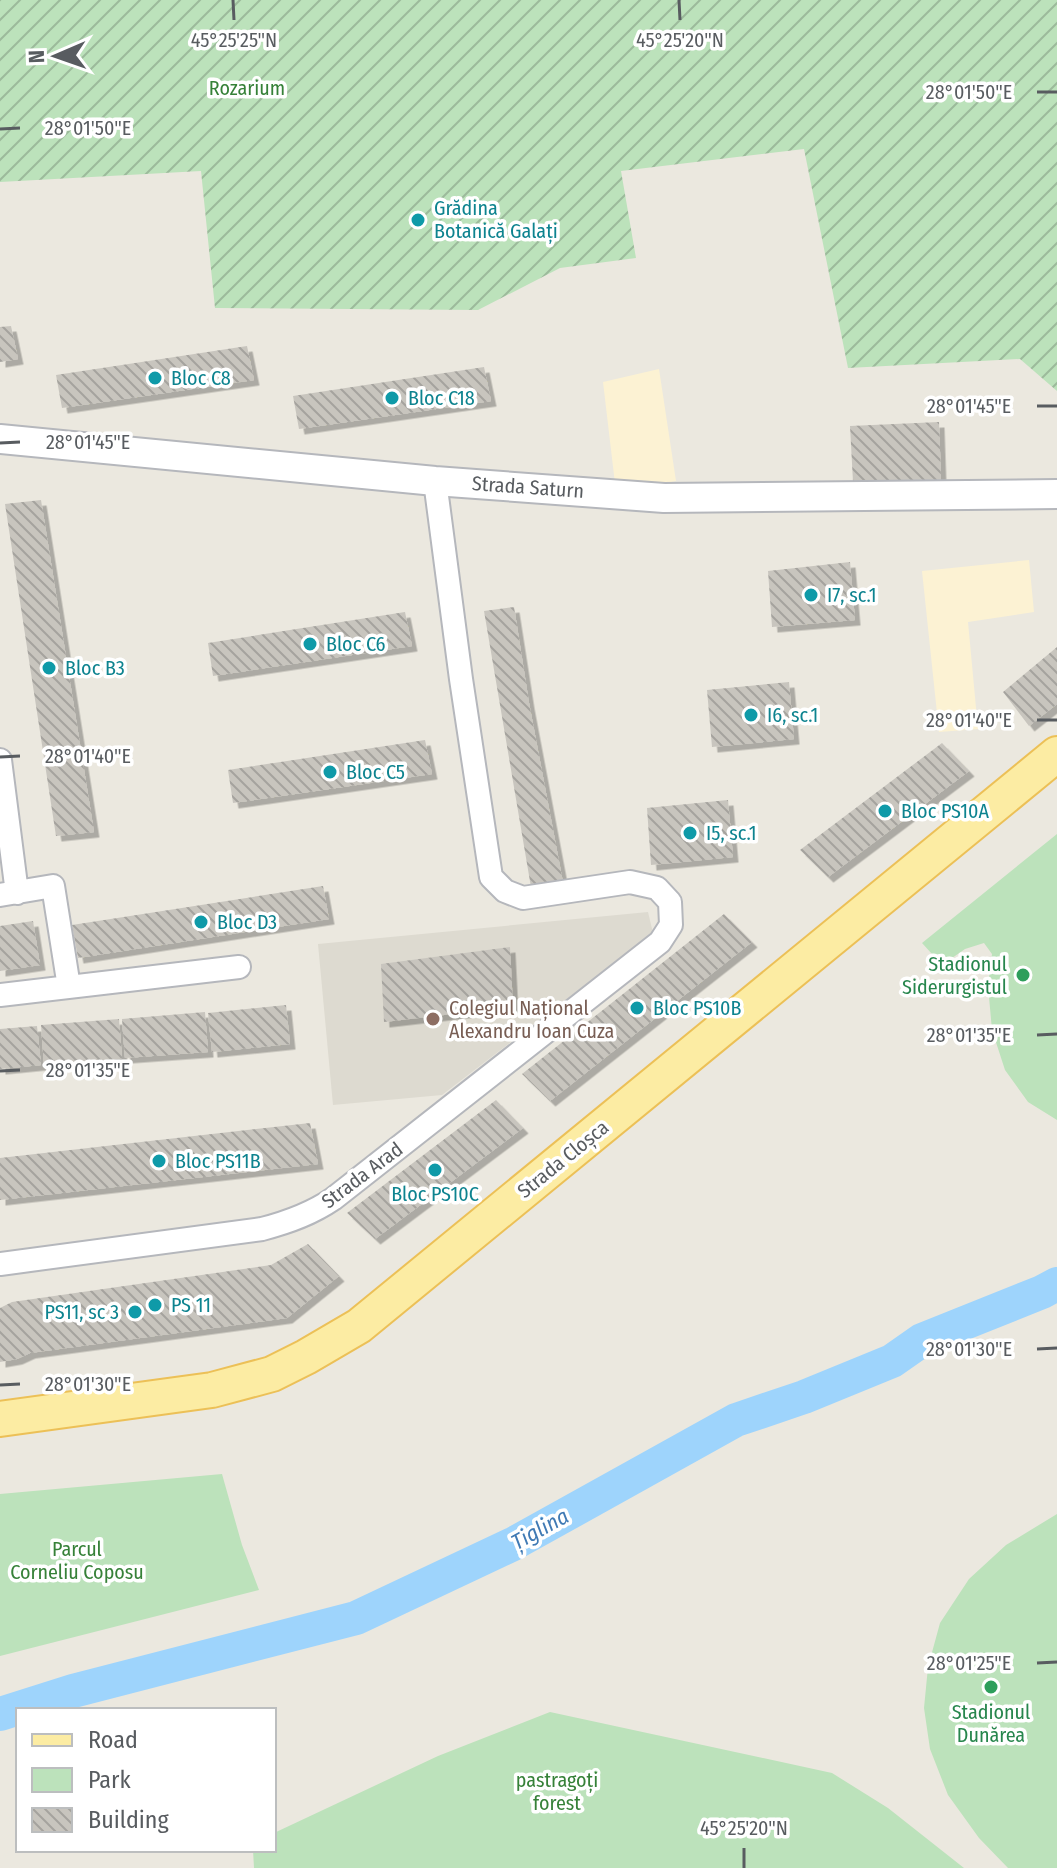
<svg xmlns="http://www.w3.org/2000/svg" width="1057" height="1868" font-family="'Fira Sans Condensed',sans-serif">
  <style>
    .commercial { fill: #fcf2d3 }
    .education { fill: #dddad0 }
    .park { fill: #bce2bb }
    .garden { fill: url(#garden-furrows) }
    .lines { fill: none; stroke-linecap: round; stroke-linejoin: round }
    .river { stroke: #9ed4fc; stroke-width: 34 }
    .building { fill: url(#building-back-hatch); filter: url(#shadow) }
    .minor-casing { stroke: #b5b7bc; stroke-width: 26 }
    .tertiary-casing { stroke: #b5b7bc; stroke-width: 32 }
    .primary-casing { stroke: #ecc057; stroke-width: 38 }
    .minor { stroke: #fff; stroke-width: 22 }
    .tertiary { stroke: #fff; stroke-width: 28 }
    .primary { stroke: #fceca3; stroke-width: 34 }
    .ticks { fill: none; stroke: #585c60; stroke-width: 3 }
    .culture-dot { fill: #0f9aa8; stroke: #fff; stroke-width: 3 }
    .leisure-dot { fill: #2e9e5b; stroke: #fff; stroke-width: 3 }
    .education-dot { fill: #8d6e63; stroke: #fff; stroke-width: 3 }
    .labels { text-anchor: middle; dominant-baseline: central; stroke-width: 7; stroke-linejoin: round; paint-order: stroke }
    .park-label { font-size: 20px; fill: #368138; stroke: #fff }
    .culture-label { font-size: 20px; fill: #0d838f; stroke: #fff; text-anchor: start }
    .street-label { font-size: 20px; fill: #585c60; stroke: #fff }
    .leisure-label { font-size: 20px; fill: #27864d; stroke: #fff; text-anchor: end }
    .education-label { font-size: 20px; fill: #785e54; stroke: #fff; text-anchor: start }
    .water-label { font-size: 22px; font-style: italic; fill: #407ab4; stroke: #fff }
    .ticks-label { font-size: 20px; text-anchor: middle; fill: #585c60; stroke: #fff; stroke-width: 7; stroke-linejoin: round; paint-order: stroke }
  </style>
  <defs>
    <pattern id="garden-furrows" width="10" height="10" patternUnits="userSpaceOnUse" patternTransform="scale(2)"><rect width="10" height="10" fill="#bce2bb"/><path d="M-1 1l2-2M0 10L10 0M9 11l2-2" fill="none" stroke="#9cba9b"/></pattern>
    <pattern id="building-back-hatch" width="6" height="6" patternUnits="userSpaceOnUse" patternTransform="scale(2)"><rect width="6" height="6" fill="#c8c5be"/><path d="M-1 5l2 2M0 0l6 6M5-1l2 2" fill="none" stroke="#a5a39e"/></pattern>
    <filter id="shadow"><feDropShadow dx="5.5" dy="5.5" stdDeviation="0" flood-color="#0004"/></filter>
  </defs>
  <rect width="100%" height="100%" fill="#ebe8df"/>
  <path class="commercial" d="M 659,369 L 676,481 L 616,492 L 603,382 Z
    M 1029,560 L 1034,612 L 968,622 L 978,729 L 939,732 L 922,571 Z"/>
  <path class="education" d="M 648,912 L 653,933 L 442,1095 L 333,1105 L 318,944 Z"/>
  <path class="park" d="M 1057,834 L 1057,1120 L 1028,1102 L 1005,1070 L 992,1030 L 988,986 L 992,954 L 984,943 L 965,949 L 942,965 L 922,943 Z
    M 222,1474 L 242,1545 L 259,1590 L 0,1656 L 0,1494 Z
    M 1057,1514 L 1057,1868 L 1008,1868 L 979,1838 L 948,1795 L 930,1749 L 924,1708 L 928,1667 L 940,1623 L 969,1579 L 1006,1545 Z
    M 550,1712 L 832,1773 L 888,1808 L 964,1868 L 254,1868 L 253,1850 L 274,1850 L 274,1833 L 438,1756 Z"/>
  <path class="garden" d="M 0,0 L 1057,0 L 1057,391 L 1020,359 L 848,368 L 804,149 L 621,171 L 636,258 L 560,268 L 478,310 L 215,308 L 201,171 L 0,182 Z"/>
  <g class="lines">
    <path class="river" d="M 0,1714 L 73,1691 L 356,1618 L 513,1544 L 736,1420 L 804,1397 L 892,1361 L 922,1340 L 1042,1292 L 1057,1284"/>
  </g>
  <path class="building" d="M 11,326 L 18,359 L 0,362 L 0,327 Z
    M 247,346 L 254,380 L 62,408 L 56,375 Z
    M 484,367 L 491,401 L 299,429 L 293,396 Z
    M 939,422 L 941,480 L 853,482 L 850,426 Z
    M 41,500 L 94,832 L 56,836 L 5,504 Z
    M 850,562 L 855,620 L 772,627 L 768,571 Z
    M 514,607 L 529,703 L 565,893 L 533,899 L 484,611 Z
    M 405,612 L 412,646 L 213,676 L 208,643 Z
    M 1057,647 L 1057,704 L 1029,726 L 1003,692 Z
    M 789,682 L 794,739 L 712,747 L 707,690 Z
    M 425,740 L 432,774 L 233,803 L 228,770 Z
    M 942,743 L 969,771 L 828,877 L 800,850 Z
    M 728,800 L 733,857 L 651,865 L 647,808 Z
    M 323,886 L 329,919 L 78,958 L 72,925 Z
    M 724,914 L 752,942 L 550,1101 L 522,1074 Z
    M 33,921 L 40,965 L 0,971 L 0,926 Z
    M 510,947 L 513,1007 L 384,1022 L 381,964 Z
    M 286,1005 L 290,1044 L 212,1052 L 208,1013 Z
    M 205,1012 L 208,1052 L 125,1058 L 122,1019 Z
    M 119,1019 L 122,1058 L 44,1065 L 41,1025 Z
    M 37,1026 L 41,1065 L 0,1069 L 0,1029 Z
    M 496,1100 L 523,1128 L 375,1239 L 347,1213 Z
    M 310,1123 L 318,1164 L 0,1200 L 0,1158 Z
    M 308,1244 L 339,1276 L 287,1318 L 30,1353 L 17,1359 L 0,1362 L 0,1308 L 12,1302 L 271,1265 Z"/>
  <g class="lines">
    <g class="minor-casing">
      <path id="minor" d="M 0,760 L 17,893
        M 0,895 L 53,886 L 69,987
        M 0,995 L 239,967
        M 0,1264 L 262,1229 C 289,1222 311,1214 333,1199 L 660,942 L 671,925 L 670,902 L 657,888 L 630,882 L 523,898 L 505,891 L 491,877 L 461,679 L 435,481"/>
    </g>
    <g class="tertiary-casing">
      <path id="tertiary" d="M 0,439 L 435,481 L 664,498 L 1057,494"/>
    </g>
    <g class="primary-casing">
      <path id="primary" d="M 0,1419 L 212,1390 L 272,1374 L 306,1357 L 359,1326 L 1057,754"/>
    </g>
    <use href="#minor" class="minor"/>
    <use href="#tertiary" class="tertiary"/>
    <use href="#primary" class="primary"/>
  </g>
  <path class="ticks" d="M 233,0 L 234,20M 679,0 L 680,20M 1037,92 L 1057,92M 0,129 L 20,128M 1037,406 L 1057,406M 0,443 L 20,442M 1037,720 L 1057,720M 0,757 L 20,756M 1037,1035 L 1057,1034M 0,1071 L 20,1070M 1037,1349 L 1057,1348M 0,1385 L 20,1384M 1037,1663 L 1057,1662M 744,1848 L 744,1868"/>
  <g class="culture-dot">
    <circle cx="418" cy="220" r="8"/>
    <circle cx="155" cy="378" r="8"/>
    <circle cx="392" cy="398" r="8"/>
    <circle cx="811" cy="595" r="8"/>
    <circle cx="310" cy="644" r="8"/>
    <circle cx="49" cy="668" r="8"/>
    <circle cx="751" cy="715" r="8"/>
    <circle cx="330" cy="772" r="8"/>
    <circle cx="885" cy="811" r="8"/>
    <circle cx="690" cy="833" r="8"/>
    <circle cx="201" cy="922" r="8"/>
    <circle cx="637" cy="1008" r="8"/>
    <circle cx="159" cy="1161" r="8"/>
    <circle cx="435" cy="1170" r="8"/>
    <circle cx="155" cy="1305" r="8"/>
    <circle cx="135" cy="1312" r="8"/>
  </g>
  <g class="leisure-dot">
    <circle cx="1023" cy="975" r="8"/>
    <circle cx="991" cy="1687" r="8"/>
  </g>
  <circle class="education-dot" cx="433" cy="1019" r="8"/>
  <g class="labels">
    <g class="park-label">
      <text x="247" y="88">Rozarium</text>
      <text x="77" y="1549">Parcul<tspan x="77" dy="23">Corneliu Coposu</tspan></text>
      <text x="557" y="1780">pastragoți<tspan x="557" dy="23">forest</tspan></text>
    </g>
    <g class="culture-label">
      <text x="434" y="208">Grădina<tspan x="434" dy="23">Botanică Galați</tspan></text>
      <text x="171" y="378">Bloc C8</text>
      <text x="408" y="398">Bloc C18</text>
      <text x="827" y="595">I7, sc.1</text>
      <text x="326" y="644">Bloc C6</text>
      <text x="65" y="668">Bloc B3</text>
      <text x="767" y="715">I6, sc.1</text>
      <text x="346" y="772">Bloc C5</text>
      <text x="901" y="811">Bloc PS10A</text>
      <text x="706" y="833">I5, sc.1</text>
      <text x="217" y="922">Bloc D3</text>
      <text x="653" y="1008">Bloc PS10B</text>
      <text x="175" y="1161">Bloc PS11B</text>
      <text x="435" y="1194" text-anchor="middle">Bloc PS10C</text>
      <text x="171" y="1305">PS 11</text>
      <text x="119" y="1312" text-anchor="end">PS11, sc 3</text>
    </g>
    <g class="street-label">
      <text transform="translate(528 487) rotate(4)">Strada Saturn</text>
      <text transform="translate(563 1159) rotate(-39)">Strada Cloșca</text>
      <text transform="translate(362 1175) rotate(-37)">Strada Arad</text>
    </g>
    <g class="leisure-label">
      <text x="1007" y="964">Stadionul<tspan x="1007" dy="23">Siderurgistul</tspan></text>
      <text x="991" y="1712" text-anchor="middle">Stadionul<tspan x="991" dy="23">Dunărea</tspan></text>
    </g>
    <g class="education-label">
      <text x="449" y="1008">Colegiul Național<tspan x="449" dy="23">Alexandru Ioan Cuza</tspan></text>
    </g>
    <g class="water-label">
      <text transform="translate(540 1529) rotate(-29)">Țiglina</text>
    </g>
  </g>
  <g class="ticks-label">
    <text x="234" y="47">45°25'25"N</text>
    <text x="680" y="47">45°25'20"N</text>
    <text x="969" y="99">28°01'50"E</text>
    <text x="88" y="135">28°01'50"E</text>
    <text x="969" y="413">28°01'45"E</text>
    <text x="88" y="449">28°01'45"E</text>
    <text x="969" y="727">28°01'40"E</text>
    <text x="88" y="763">28°01'40"E</text>
    <text x="969" y="1042">28°01'35"E</text>
    <text x="88" y="1077">28°01'35"E</text>
    <text x="969" y="1356">28°01'30"E</text>
    <text x="88" y="1391">28°01'30"E</text>
    <text x="969" y="1670">28°01'25"E</text>
    <text x="744" y="1835">45°25'20"N</text>
  </g>
  <rect x="16" y="1708" width="260" height="144" fill="#ffffff" stroke="#bcbebf" stroke-width="2"/>
  <rect x="32" y="1734" width="40" height="12" fill="#fceca3" stroke="#bcbebf" stroke-width="2"/>
  <text x="88" y="1748" font-size="24" fill="#585c60">Road</text>
  <rect x="32" y="1768" width="40" height="24" fill="#bce2bb" stroke="#bcbebf" stroke-width="2"/>
  <text x="88" y="1788" font-size="24" fill="#585c60">Park</text>
  <rect x="32" y="1808" width="40" height="24" fill="url(#building-back-hatch)" stroke="#bcbebf" stroke-width="2"/>
  <text x="88" y="1828" font-size="24" fill="#585c60">Building</text>
  <g transform="translate(56 56) rotate(268)" stroke="#ffffff" stroke-width="6" paint-order="stroke">
  <path d="M0-6L14 30L0 20L-14 30Z" fill="#585c60"/>
  <text y="-12" font-size="22" font-weight="bold" text-anchor="middle" fill="#585c60">N</text>
  </g>
</svg>
